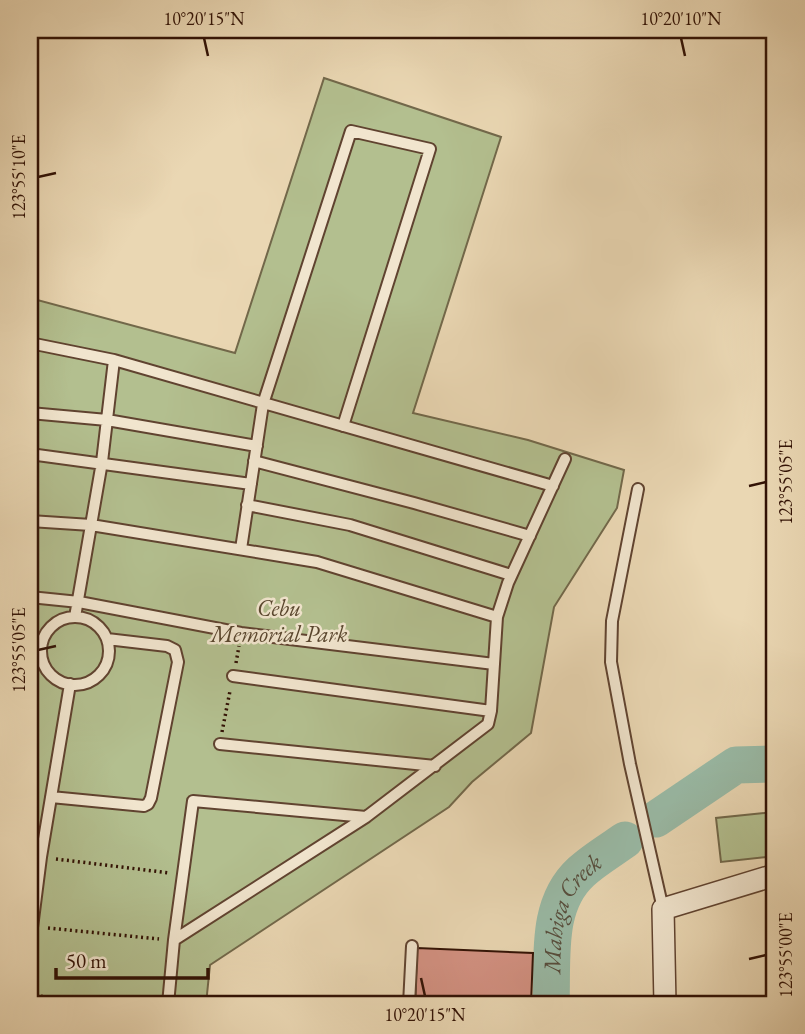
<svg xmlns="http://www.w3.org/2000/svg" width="805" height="1034" font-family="'EB Garamond',serif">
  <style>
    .green { fill: #b3bf8f; stroke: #72684a; stroke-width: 2 }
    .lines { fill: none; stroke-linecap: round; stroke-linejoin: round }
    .river { stroke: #99baa6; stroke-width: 37 }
    .building { fill: #d39182; stroke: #321205; stroke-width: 2 }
    .lane-casing { stroke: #604330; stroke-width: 14 }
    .street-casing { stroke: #604330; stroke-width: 24 }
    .path { stroke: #321205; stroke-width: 3.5; stroke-dasharray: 2 3.5; stroke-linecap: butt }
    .lane { stroke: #f1e5ce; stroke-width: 10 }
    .street { stroke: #f1e5ce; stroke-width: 21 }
    .ticks { fill: none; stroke: #321205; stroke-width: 2.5 }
    .labels { text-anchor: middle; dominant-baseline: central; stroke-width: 5; stroke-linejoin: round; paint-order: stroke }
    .park-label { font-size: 23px; font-style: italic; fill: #59462e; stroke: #f1e5ce }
    .water-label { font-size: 24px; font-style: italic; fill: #564d3d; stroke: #f1e5ce }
    .neatline { fill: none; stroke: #321205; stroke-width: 2.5 }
    .ticks-label { font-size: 18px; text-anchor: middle; fill: #321205 }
  </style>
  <rect width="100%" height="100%" fill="#ead7b3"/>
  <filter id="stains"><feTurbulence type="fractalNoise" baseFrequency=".00286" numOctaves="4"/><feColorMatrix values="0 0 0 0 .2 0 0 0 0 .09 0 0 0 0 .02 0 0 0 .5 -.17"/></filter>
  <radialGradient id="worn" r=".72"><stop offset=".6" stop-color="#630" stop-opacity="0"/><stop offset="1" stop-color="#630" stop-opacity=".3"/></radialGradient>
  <path class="green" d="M 324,78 L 501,137 L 413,413 L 528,440 L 624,470 L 617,508 L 554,607 L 531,733 L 472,782 L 449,807 L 210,965 L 206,1004 L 30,1004 L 30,298 L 235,353 Z
    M 775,812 L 775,856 L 721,862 L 716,818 Z"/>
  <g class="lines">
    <g class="river">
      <path d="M 656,819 L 736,765 L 775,764"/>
      <path id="s1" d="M 551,1004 C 553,959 545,905 581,872 C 594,860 611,850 625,840"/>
    </g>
  </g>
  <path class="building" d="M 417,948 L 533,953 L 531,1004 L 415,1004 Z"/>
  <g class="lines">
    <g class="lane-casing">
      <path id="lane" d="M 30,343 L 114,360 L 553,486
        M 30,413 L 107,420 L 257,446
        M 30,454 L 251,484
        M 254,461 L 414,503 L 530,536
        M 638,489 L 612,621 L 611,662 L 630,764 L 663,909
        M 247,505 L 350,525 L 511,575
        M 30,521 L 91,525 L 317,562 L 497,617
        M 241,549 L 263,404 L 351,131 L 430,149 L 343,426
        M 30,597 L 79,602 L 241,633 L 494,664
        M 75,617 L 102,462 L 114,360
        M41 651a34 34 0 1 1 68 0a34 34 0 1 1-68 0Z
        M 233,676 L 491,711
        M 220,744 L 435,766
        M 51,797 L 144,806 L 148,804 L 151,798 L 178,662 L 175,650 L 167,646 L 107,639
        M 174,940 L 193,801 L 366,817
        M 30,943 L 41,857 L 70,684
        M 168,1004 L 174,940 L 366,817 L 488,724 L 491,711 L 497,617 L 508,583 L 565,459
        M 409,1004 L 412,946"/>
    </g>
    <g class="street-casing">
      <path id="street" d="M 665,1004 L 663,909 L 775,875"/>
    </g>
    <path class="path" d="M 236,663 L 239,646
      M 222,732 L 230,691
      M 56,859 L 170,873
      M 48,928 L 159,939
      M 30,995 L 110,1004"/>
    <use href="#lane" class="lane"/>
    <use href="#street" class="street"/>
  </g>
  <path class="ticks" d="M 204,38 L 208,56M 681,38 L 685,56M 38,177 L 56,173M 749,486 L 766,482M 38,650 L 56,646M 749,959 L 766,955M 421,978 L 425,996"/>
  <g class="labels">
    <g class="park-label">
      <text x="279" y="608">Cebu<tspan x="279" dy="26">Memorial Park</tspan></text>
    </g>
    <g class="water-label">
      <text stroke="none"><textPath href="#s1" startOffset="96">Mahiga Creek</textPath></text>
    </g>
  </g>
  <rect width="805" height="1034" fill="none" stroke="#ead7b3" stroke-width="77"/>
  <path d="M56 968v10h152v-10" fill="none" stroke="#321205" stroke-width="3.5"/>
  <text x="66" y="968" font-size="21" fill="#321205" stroke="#f1e5ce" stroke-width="5" paint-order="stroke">50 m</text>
  <rect x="38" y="38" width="728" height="958" class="neatline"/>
  <g class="ticks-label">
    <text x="204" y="25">10°20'15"N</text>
    <text x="681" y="25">10°20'10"N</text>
    <text transform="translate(19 177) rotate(-90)" y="6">123°55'10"E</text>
    <text transform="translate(786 482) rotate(-90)" y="6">123°55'05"E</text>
    <text transform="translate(19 650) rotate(-90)" y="6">123°55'05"E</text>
    <text transform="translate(786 955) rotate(-90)" y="6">123°55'00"E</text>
    <text x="425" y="1021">10°20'15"N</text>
  </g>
  <rect width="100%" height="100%" filter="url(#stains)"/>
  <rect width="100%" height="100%" fill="url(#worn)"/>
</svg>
